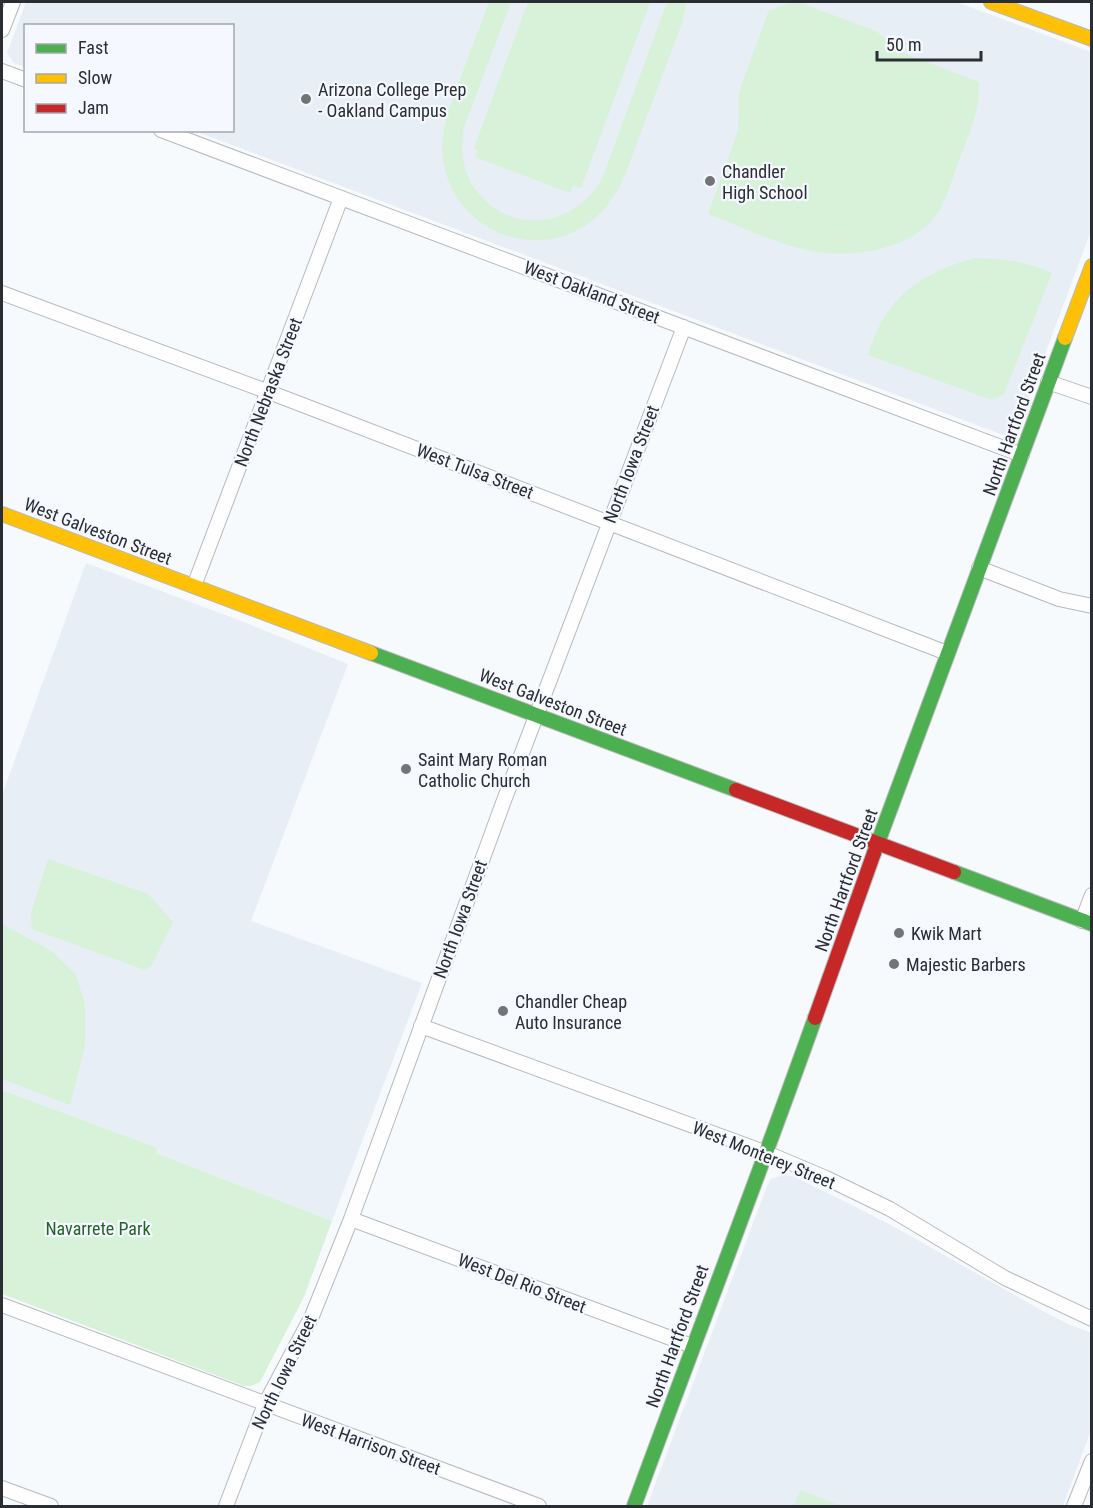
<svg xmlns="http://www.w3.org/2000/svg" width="1093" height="1508" font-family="'Roboto Condensed',sans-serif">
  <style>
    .built { fill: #e7eef6 }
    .green { fill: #d7f2d8 }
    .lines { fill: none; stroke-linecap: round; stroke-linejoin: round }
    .street-casing { stroke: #b7b9bc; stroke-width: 16 }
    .fast-casing { stroke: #b7b9bc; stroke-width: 16 }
    .slow-casing { stroke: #b7b9bc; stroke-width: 16 }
    .jam-casing { stroke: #b7b9bc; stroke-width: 16 }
    .street { stroke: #fefeff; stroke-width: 14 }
    .fast { stroke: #4caf50; stroke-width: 14 }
    .slow { stroke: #ffc107; stroke-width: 14 }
    .jam { stroke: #c62828; stroke-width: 14 }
    .poi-dot { fill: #727578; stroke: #f5f9ff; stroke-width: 2 }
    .labels { text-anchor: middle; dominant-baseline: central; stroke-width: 4.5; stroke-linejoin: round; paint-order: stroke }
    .poi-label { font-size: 18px; fill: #2a2d31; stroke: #f5f9ff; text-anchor: start }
    .street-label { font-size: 18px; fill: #2a2d31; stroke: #f5f9ff }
    .park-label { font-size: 18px; fill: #216524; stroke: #f5f9ff }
  </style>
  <rect width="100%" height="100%" fill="#f7fafd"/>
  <path class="built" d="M 26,2 L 957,2 L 1091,52 L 1091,231 L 1017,429 L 1013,435 L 1009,437 L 1003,435 L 195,131 L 232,130 L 232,26 L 26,26 L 25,67 L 14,63 L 7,53 Z
    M 86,563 L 236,619 L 348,664 L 251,921 L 422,983 L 332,1221 L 156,1153 L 158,1148 L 2,1090 L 2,795 Z
    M 784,1175 L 792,1176 L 854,1206 L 909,1235 L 1039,1309 L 1068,1324 L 1091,1333 L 1091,1430 L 1063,1506 L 647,1506 L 767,1186 L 771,1179 Z"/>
  <path class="green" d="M 489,2 L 511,2 L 464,127 C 462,140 461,151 464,164 C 475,211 528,235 570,211 C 585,202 597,190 604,174 L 667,2 L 687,2 L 682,23 C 668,60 654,97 640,135 C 630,160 623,188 605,208 C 548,273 445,233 442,149 C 442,122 453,98 462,74 C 471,50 480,26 489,2 Z
    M 528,2 L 650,2 L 581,188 L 573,186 L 570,193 L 475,157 L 478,150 L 474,148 Z
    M 793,2 L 798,2 L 876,31 L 906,54 L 979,82 C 981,111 966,142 956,169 C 949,188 944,208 930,222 C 918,235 899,244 883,248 C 816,266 768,237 708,214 L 738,131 L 739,92 L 769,10 Z
    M 975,258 C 1005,259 1024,261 1052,273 L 1004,394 L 992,400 L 868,355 C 886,296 919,274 975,258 Z
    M 48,859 L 148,894 L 173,922 L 152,965 L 145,970 L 32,929 L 31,913 Z
    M 2,924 L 50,950 L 76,975 L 85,1004 L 85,1045 L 70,1105 L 2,1079 Z
    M 2,1090 L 158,1148 L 156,1153 L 332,1221 L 304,1297 L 260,1382 L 251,1386 L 244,1386 L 2,1294 Z
    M 800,1490 L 842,1506 L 794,1506 Z"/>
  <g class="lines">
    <g class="street-casing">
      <path id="street" d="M 2,30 L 13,2
        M 2,71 L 26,80
        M 161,130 L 1022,455
        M 2,293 L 269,392 L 947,653
        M 1048,382 L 1092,397
        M 979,568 L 1059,599 L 1092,606
        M 194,586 L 341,198
        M 1082,921 L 1092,895
        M 421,1026 L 767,1153 L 826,1178 L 890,1209 L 1005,1278 L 1092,1319
        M 351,1219 L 692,1346
        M 2,1305 L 539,1506
        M 2,1488 L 51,1506
        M 226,1506 L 265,1404 L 312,1316 L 351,1219 L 503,803 L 684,327
        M 1074,1506 L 1092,1461"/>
    </g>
    <g class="fast-casing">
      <path id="fast" d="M 371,653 L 736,790
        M 874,853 L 1065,338
        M 954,872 L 1092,924
        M 634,1506 C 694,1343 757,1181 815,1018"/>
    </g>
    <g class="slow-casing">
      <path id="slow" d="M 991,2 L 1092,39
        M 1065,338 L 1092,266
        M 2,514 L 371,653"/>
    </g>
    <g class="jam-casing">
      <path id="jam" d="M 736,790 L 954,872
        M 815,1018 L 874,853"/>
    </g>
    <use href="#street" class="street"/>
    <use href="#fast" class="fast"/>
    <use href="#slow" class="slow"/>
    <use href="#jam" class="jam"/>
  </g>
  <g class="poi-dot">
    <circle cx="306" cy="99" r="6"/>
    <circle cx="710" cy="181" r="6"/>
    <circle cx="406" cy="769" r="6"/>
    <circle cx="899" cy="933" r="6"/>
    <circle cx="894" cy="964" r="6"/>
    <circle cx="503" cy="1011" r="6"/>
  </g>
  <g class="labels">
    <g class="poi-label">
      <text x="318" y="89">Arizona College Prep<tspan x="318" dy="21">- Oakland Campus</tspan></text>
      <text x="722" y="171">Chandler<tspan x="722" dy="21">High School</tspan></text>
      <text x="418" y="759">Saint Mary Roman<tspan x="418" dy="21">Catholic Church</tspan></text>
      <text x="911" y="933">Kwik Mart</text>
      <text x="906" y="964">Majestic Barbers</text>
      <text x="515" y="1001">Chandler Cheap<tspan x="515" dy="21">Auto Insurance</tspan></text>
    </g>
    <g class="street-label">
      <text transform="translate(592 292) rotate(21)">West Oakland Street</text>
      <text transform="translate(268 392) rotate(-69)">North Nebraska Street</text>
      <text transform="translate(1014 424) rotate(-70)">North Hartford Street</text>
      <text transform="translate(631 464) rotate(-69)">North Iowa Street</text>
      <text transform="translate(475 471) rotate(21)">West Tulsa Street</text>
      <text transform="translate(98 531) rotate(21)">West Galveston Street</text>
      <text transform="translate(553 702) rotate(21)">West Galveston Street</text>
      <text transform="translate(846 880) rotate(-70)">North Hartford Street</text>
      <text transform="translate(460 919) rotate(-70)">North Iowa Street</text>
      <text transform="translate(764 1155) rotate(22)">West Monterey Street</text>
      <text transform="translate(522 1283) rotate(21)">West Del Rio Street</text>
      <text transform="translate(677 1336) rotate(-70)">North Hartford Street</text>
      <text transform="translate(284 1372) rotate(-64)">North Iowa Street</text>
      <text transform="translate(371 1444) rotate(20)">West Harrison Street</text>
    </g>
    <g class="park-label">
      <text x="98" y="1228">Navarrete Park</text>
    </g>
  </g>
  <rect width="1093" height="1508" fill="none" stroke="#2a2d31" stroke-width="6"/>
  <rect x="24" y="24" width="210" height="108" fill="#f5f9ff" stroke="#a4a7ad" stroke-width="1.5"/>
  <rect x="36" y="44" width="30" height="9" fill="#4caf50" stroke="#a4a7ad" stroke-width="1.5"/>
  <text x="78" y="54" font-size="18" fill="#2a2d31">Fast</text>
  <rect x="36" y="74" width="30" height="9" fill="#ffc107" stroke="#a4a7ad" stroke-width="1.5"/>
  <text x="78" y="84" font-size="18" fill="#2a2d31">Slow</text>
  <rect x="36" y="104" width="30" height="9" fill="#c62828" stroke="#a4a7ad" stroke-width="1.5"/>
  <text x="78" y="114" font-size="18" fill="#2a2d31">Jam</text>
  <path d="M877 51v9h104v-9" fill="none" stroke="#2a2d31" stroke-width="3"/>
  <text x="886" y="51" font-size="18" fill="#2a2d31" stroke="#f5f9ff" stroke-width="4.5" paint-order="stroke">50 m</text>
</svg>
